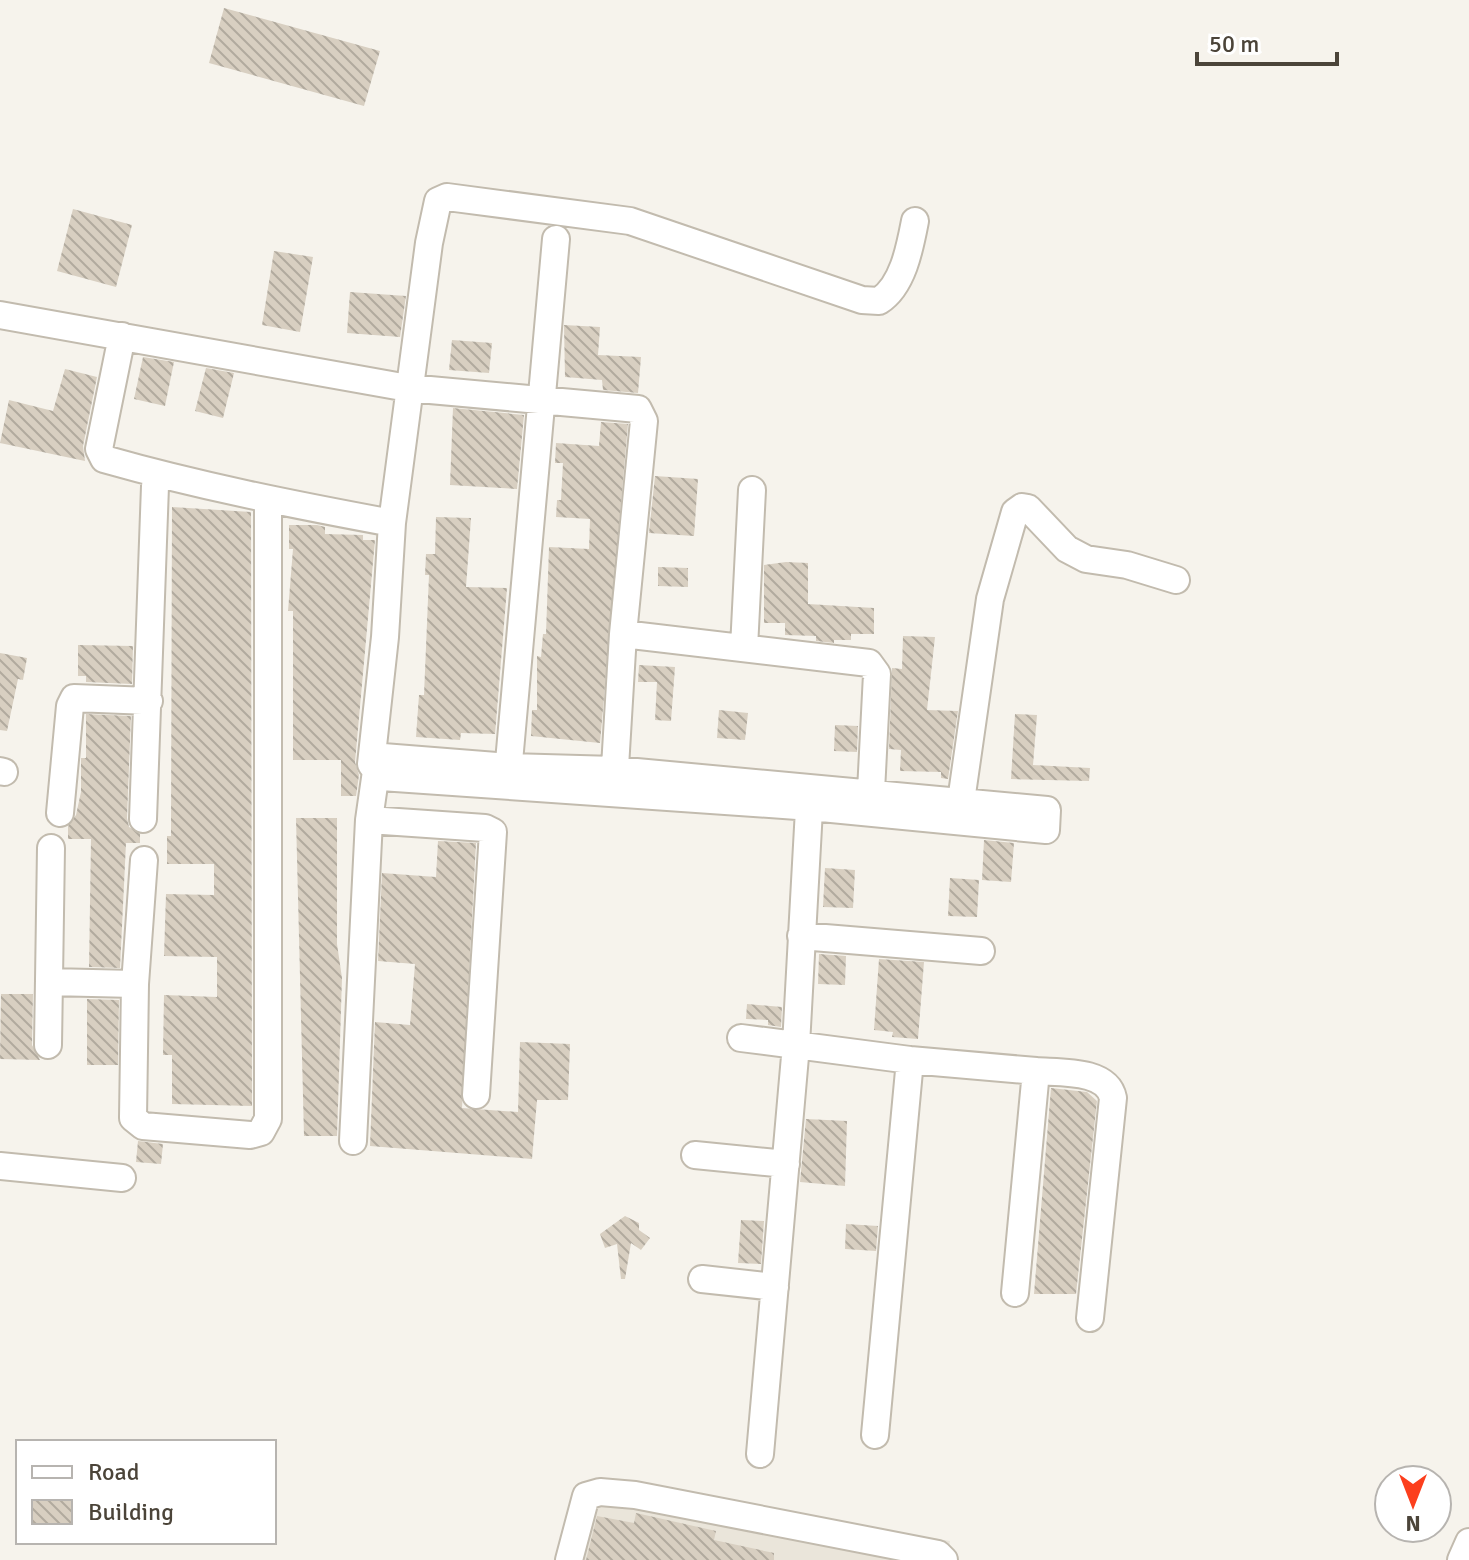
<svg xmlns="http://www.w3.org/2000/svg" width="1469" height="1560" font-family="Signika,sans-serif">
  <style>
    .residential { fill: #eae5da }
    .building { fill: url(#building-back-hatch) }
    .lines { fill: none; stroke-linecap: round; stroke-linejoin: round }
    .minor-casing { stroke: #c2bbae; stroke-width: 30 }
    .minor { stroke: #fff; stroke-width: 26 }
  </style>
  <defs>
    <pattern id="building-back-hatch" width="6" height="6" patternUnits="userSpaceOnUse" patternTransform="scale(2)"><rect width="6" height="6" fill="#d8cfc1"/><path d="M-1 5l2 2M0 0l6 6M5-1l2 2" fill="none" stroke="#b1aa9e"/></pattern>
  </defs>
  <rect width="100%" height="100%" fill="#f6f3ec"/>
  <path class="residential" d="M 583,1481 L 950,1541 L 947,1560 L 570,1560 Z"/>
  <path class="building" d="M 224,8 L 380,51 L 364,106 L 209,63 Z
    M 73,209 L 132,225 L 116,287 L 57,271 Z
    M 274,251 L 313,257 L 300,332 L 262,325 Z
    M 350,292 L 406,296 L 400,337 L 347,333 Z
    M 564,325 L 600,327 L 598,355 L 641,357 L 638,393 L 603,390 L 602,380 L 565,377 Z
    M 452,340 L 492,343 L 489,373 L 449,370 Z
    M 143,357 L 174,362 L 165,406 L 134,399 Z
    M 206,368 L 234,373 L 223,418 L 195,411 Z
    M 65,369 L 97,377 L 83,446 L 85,461 L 0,443 L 9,400 L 53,411 Z
    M 453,408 L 524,415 L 517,489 L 450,485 Z
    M 601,422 L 628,424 L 600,743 L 531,736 L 532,710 L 537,710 L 537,656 L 541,657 L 543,634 L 546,634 L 549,547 L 589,549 L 590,519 L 556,517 L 557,500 L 561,500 L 563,463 L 555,463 L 556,443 L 599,446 Z
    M 655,476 L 698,479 L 694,536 L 649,533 Z
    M 172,507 L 251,512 L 252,1106 L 172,1104 L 172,1055 L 163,1055 L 164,995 L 217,997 L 217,957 L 164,956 L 166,894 L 214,895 L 214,864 L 167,864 L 167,836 L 171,836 Z
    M 436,517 L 471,518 L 466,587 L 507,588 L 495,734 L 461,733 L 460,740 L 416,737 L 419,695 L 424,695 L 429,575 L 425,575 L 426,554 L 435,554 Z
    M 289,525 L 317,525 L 325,527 L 325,534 L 363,535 L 363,540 L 375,540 L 355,762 L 359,775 L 356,796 L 341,796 L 341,760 L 293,760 L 293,611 L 288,611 L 293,549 L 289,549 Z
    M 786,562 L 808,563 L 808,604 L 874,608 L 874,634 L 851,634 L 851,640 L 834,640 L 834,643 L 816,641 L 816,636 L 785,635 L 785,623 L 764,623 L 764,565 Z
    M 658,567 L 688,568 L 688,587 L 658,586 Z
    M 903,636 L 935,637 L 927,710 L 958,711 L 948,779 L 941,778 L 941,772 L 900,771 L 901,750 L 889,749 L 892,668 L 902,669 Z
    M 78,645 L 133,646 L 132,684 L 86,682 L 86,676 L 78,676 Z
    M 0,653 L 27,658 L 23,680 L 18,679 L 7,731 L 0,730 Z
    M 639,665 L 675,667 L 671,721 L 655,720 L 657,682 L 638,682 Z
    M 719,710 L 748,713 L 745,740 L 717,738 Z
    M 86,714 L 131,716 L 127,818 L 129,827 L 140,834 L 140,843 L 126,843 L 120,968 L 89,967 L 91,839 L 68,839 L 68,826 L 76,815 L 81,792 L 81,758 L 86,758 Z
    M 1015,714 L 1037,715 L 1033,765 L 1090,768 L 1089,781 L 1011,779 Z
    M 835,725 L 858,726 L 857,752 L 834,751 Z
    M 296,818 L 337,818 L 337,944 L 342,978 L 337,1136 L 304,1136 Z
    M 984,840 L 1014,843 L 1011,882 L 982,880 Z
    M 438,841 L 476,843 L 462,1108 L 518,1112 L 520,1042 L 570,1044 L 568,1100 L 537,1100 L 532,1159 L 370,1146 L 375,1022 L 410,1025 L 415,964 L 378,961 L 382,873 L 436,877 Z
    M 825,868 L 855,870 L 853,908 L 823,907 Z
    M 950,878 L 979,880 L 977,917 L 948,916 Z
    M 819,954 L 846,956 L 845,985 L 818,984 Z
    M 879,959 L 924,962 L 918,1039 L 892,1037 L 893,1032 L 874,1030 Z
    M 1,994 L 33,994 L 32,1045 L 40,1060 L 0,1059 Z
    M 87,999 L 119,1000 L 118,1065 L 87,1065 Z
    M 747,1004 L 782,1007 L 781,1027 L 768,1025 L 768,1020 L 746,1019 Z
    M 1051,1088 L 1087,1092 L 1097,1101 L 1076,1294 L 1034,1294 Z
    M 806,1119 L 847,1121 L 845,1186 L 800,1182 Z
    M 138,1141 L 163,1144 L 161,1164 L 136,1162 Z
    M 625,1216 L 639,1223 L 639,1230 L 650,1238 L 641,1250 L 631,1243 L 625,1279 L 621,1279 L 617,1244 L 605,1248 L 600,1234 Z
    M 741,1220 L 764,1221 L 761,1264 L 738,1263 Z
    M 846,1224 L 878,1226 L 876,1251 L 845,1249 Z
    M 636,1513 L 716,1531 L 714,1540 L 774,1553 L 774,1560 L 586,1560 L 597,1516 L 634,1523 Z"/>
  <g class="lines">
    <g class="minor-casing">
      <path id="minor" d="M 0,315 L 408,388 L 638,409 L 644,421 L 623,634 L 614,784
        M 122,336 L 99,449 L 104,459 C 199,486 295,505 392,523
        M 623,634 L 869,663 L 877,674 L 870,811
        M 744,648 L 752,490
        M 371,764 L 383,757 L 509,767 L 615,770 L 1047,810 L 1046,830 L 811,807 L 381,777 L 371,764 L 385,637 L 392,523 L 429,243 L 438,201 L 447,197 L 630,221 L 862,300 L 879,301 C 903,286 910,247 915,221
        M 0,771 L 4,772
        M 507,784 L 556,239
        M 60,813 L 70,706 L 74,698 L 149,701
        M 959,815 L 990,599 L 1015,512 L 1022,507 L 1028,508 L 1067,549 L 1086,559 L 1127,565 L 1176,580
        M 143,819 L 155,486
        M 369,820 L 485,828 L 493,832 L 476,1095
        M 144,860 L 135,984 L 133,1118 L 143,1126 L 250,1135 L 261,1132 L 268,1119 L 268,500
        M 801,936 L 981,951
        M 49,982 L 135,984
        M 741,1038 L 910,1060 L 1036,1071
        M 48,1045 L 51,848
        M 353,1141 L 369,820 L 376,771
        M 695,1155 L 786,1164
        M 0,1166 L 122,1178
        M 702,1279 L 775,1287
        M 1015,1293 L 1036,1071 C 1059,1073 1107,1069 1113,1098 L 1090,1318
        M 875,1435 L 910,1060
        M 760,1454 L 796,1045 L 810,791
        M 569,1560 L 586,1496 L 600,1492 L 635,1495 L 938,1554 L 944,1560
        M 1461,1560 L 1469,1542"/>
    </g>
    <use href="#minor" class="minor"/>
  </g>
  <rect x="16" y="1440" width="260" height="104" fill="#ffffff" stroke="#b7b4b0" stroke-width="2"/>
  <rect x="32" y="1466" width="40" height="12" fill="#ffffff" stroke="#b7b4b0" stroke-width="2"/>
  <text x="88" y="1480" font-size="24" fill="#4b4439">Road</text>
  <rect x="32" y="1500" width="40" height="24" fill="url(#building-back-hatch)" stroke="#b7b4b0" stroke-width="2"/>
  <text x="88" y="1520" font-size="24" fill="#4b4439">Building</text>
  <g transform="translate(1413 1504) rotate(180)"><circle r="38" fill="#ffffff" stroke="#b7b4b0" stroke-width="2"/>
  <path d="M0-6L14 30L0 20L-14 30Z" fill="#fc3f1d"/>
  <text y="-12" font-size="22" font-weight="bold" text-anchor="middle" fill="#4b4439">N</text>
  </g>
  <path d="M1197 52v12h140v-12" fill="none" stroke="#4b4439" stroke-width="4"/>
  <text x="1209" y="52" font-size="24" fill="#4b4439" stroke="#ffffff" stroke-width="6" paint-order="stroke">50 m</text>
</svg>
